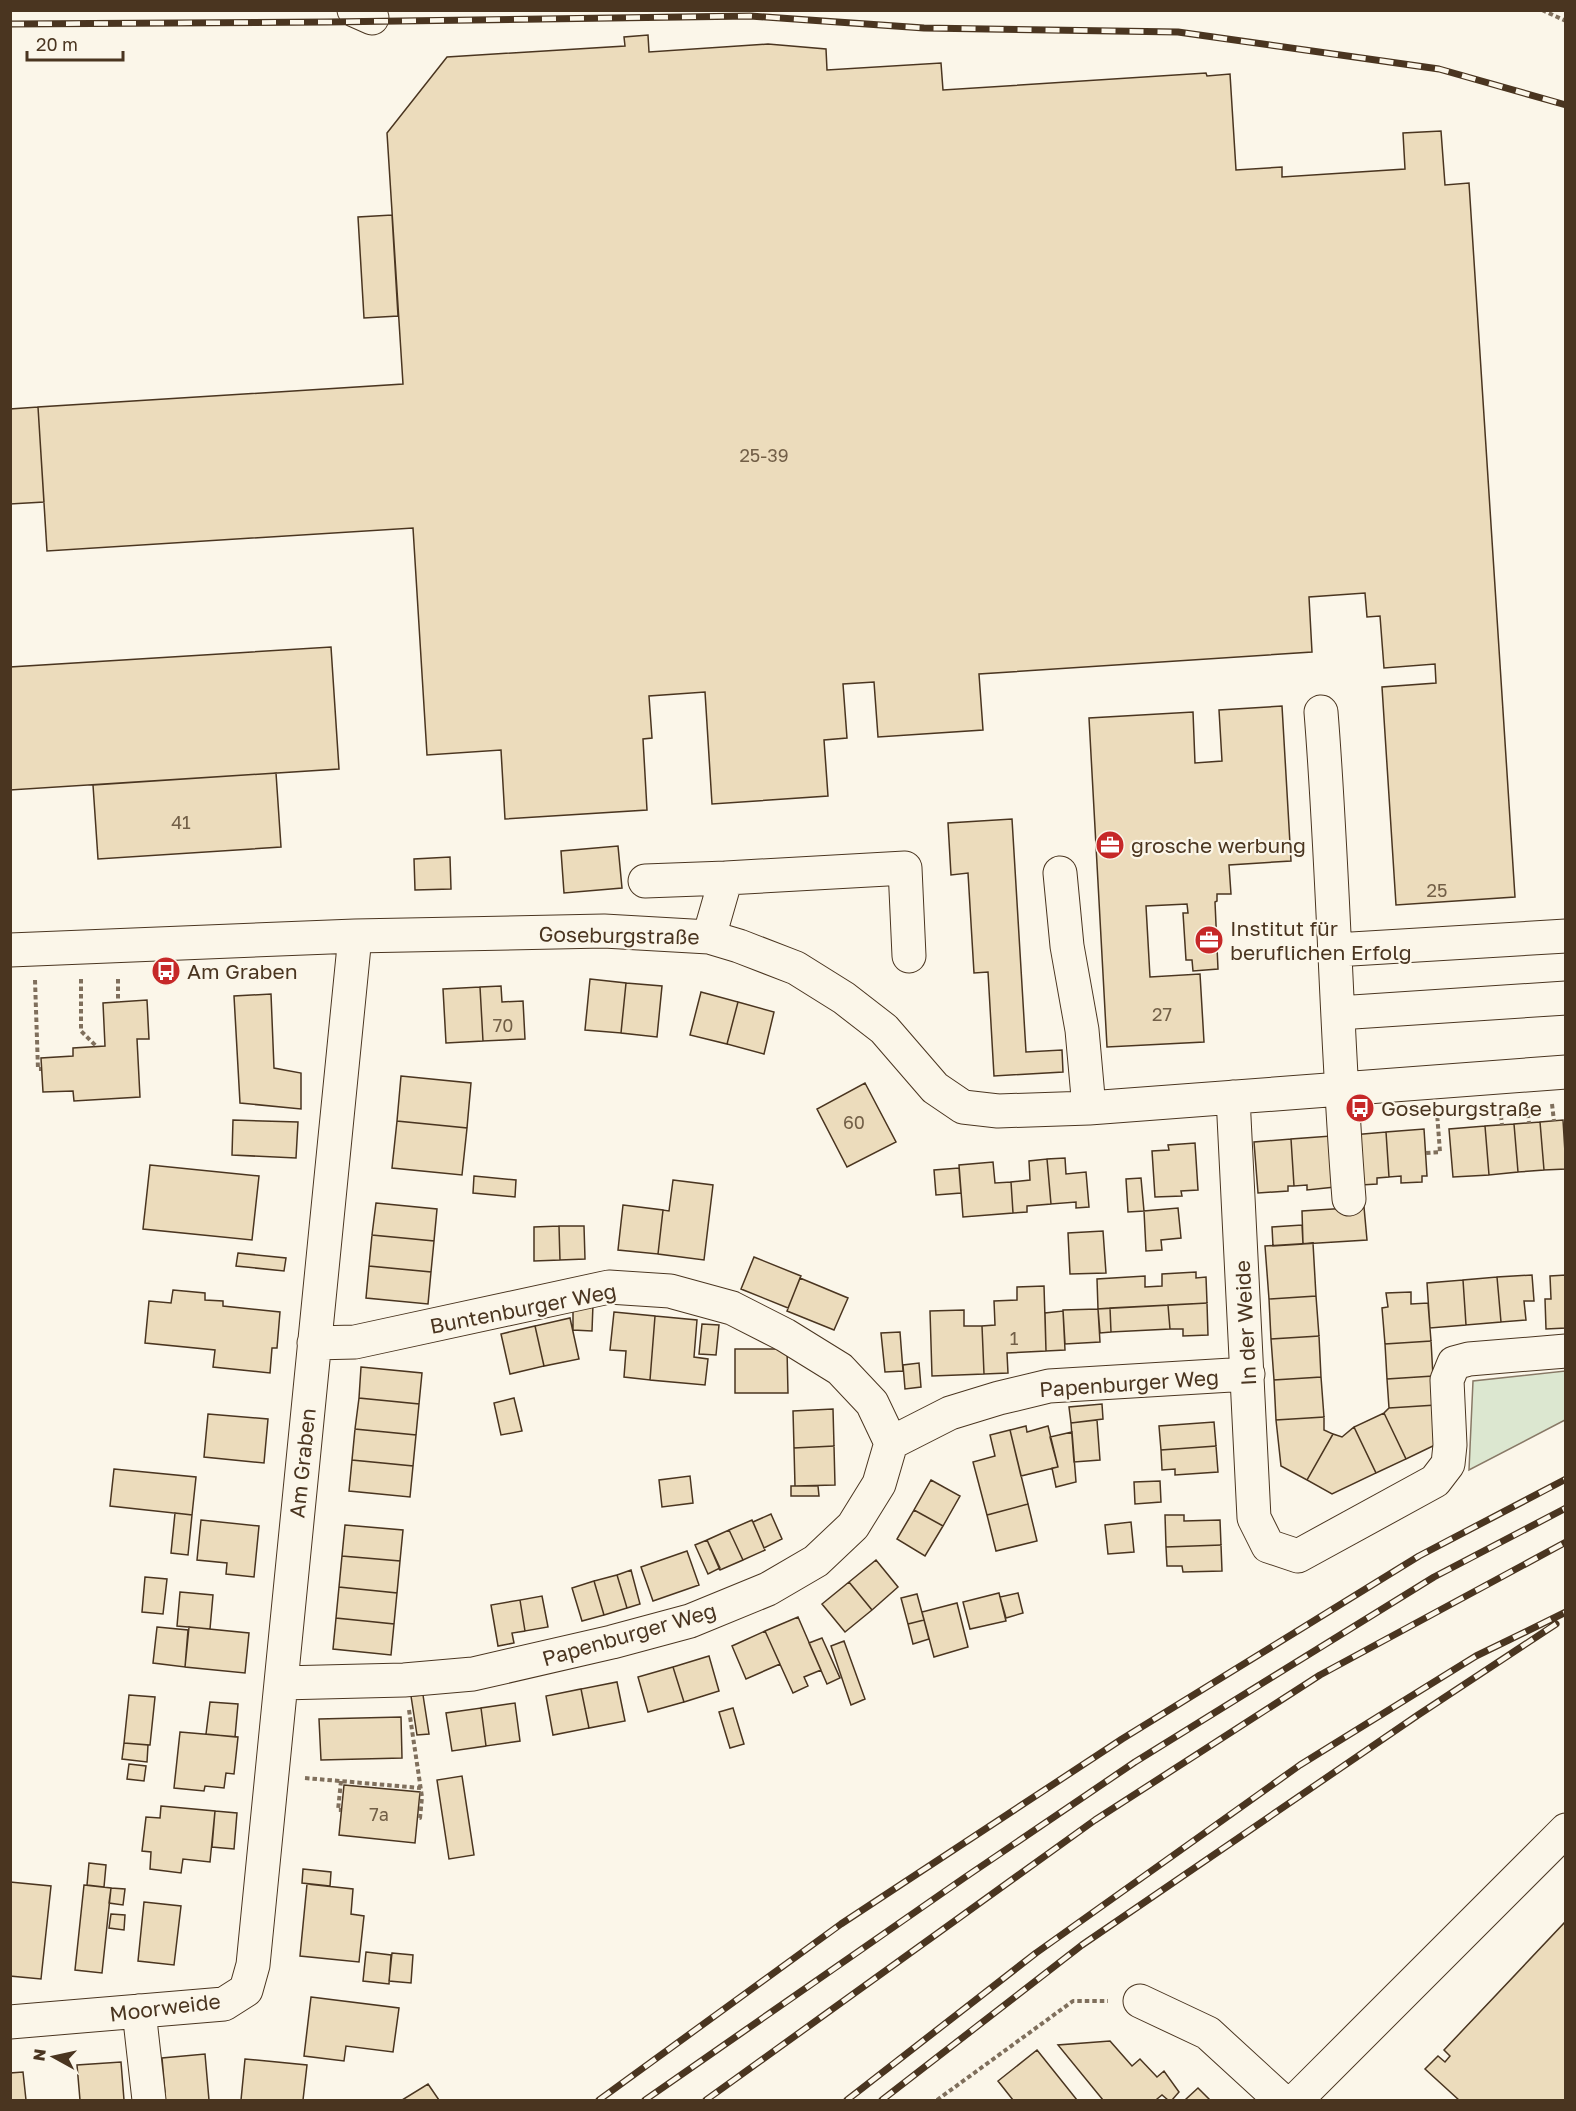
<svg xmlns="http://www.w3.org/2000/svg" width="1576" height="2111" font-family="'Golos Text',sans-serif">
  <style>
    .green { fill: #dce7d0; stroke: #887966; stroke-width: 1.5 }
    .building { fill: #ecdcbc; stroke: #4a3520; stroke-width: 1.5 }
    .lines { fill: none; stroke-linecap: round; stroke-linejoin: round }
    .minor-casing { stroke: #4a3520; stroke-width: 35 }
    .path { stroke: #7f6f5c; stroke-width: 4; stroke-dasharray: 4.5 3; stroke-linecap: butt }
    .minor { stroke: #fbf6e9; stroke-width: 33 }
    .rail-casing { stroke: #4a3520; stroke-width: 7 }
    .rail { stroke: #fbf6e9; stroke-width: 4.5; stroke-dasharray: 14; stroke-linecap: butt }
    .labels { text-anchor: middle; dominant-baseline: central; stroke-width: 4.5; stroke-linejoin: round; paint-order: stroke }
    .number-label { font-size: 18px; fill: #725f47 }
    .poi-label { font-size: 21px; fill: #4a3520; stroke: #fbf6e9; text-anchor: start }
    .street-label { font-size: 21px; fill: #4a3520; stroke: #fbf6e9 }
  </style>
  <rect width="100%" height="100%" fill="#fbf6e9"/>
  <path class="green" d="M 1565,1371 L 1565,1420 L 1469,1470 L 1473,1381 Z"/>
  <path class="building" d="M 648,35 L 649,52 L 768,44 L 826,49 L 827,70 L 941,63 L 943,90 L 1206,73 L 1207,76 L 1230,74 L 1236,170 L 1282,167 L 1282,177 L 1405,169 L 1403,133 L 1441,131 L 1445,185 L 1469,183 L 1515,897 L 1396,905 L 1382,687 L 1436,683 L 1435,664 L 1384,668 L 1380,616 L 1367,617 L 1365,593 L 1309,597 L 1312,652 L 979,674 L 983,730 L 878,737 L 874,682 L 843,684 L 847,738 L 824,740 L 828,796 L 712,804 L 705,692 L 649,696 L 652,738 L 643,739 L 647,810 L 505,819 L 501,750 L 427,755 L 413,528 L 47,551 L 38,407 L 403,384 L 387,133 L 447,57 L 625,46 L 624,37 Z
    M 392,215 L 398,316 L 364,318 L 358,217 Z
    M 38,407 L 44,502 L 10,504 L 10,409 Z
    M 331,647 L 339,769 L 10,790 L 10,667 Z
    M 1282,706 L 1291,861 L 1229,865 L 1231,894 L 1217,894 L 1217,901 L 1215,902 L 1218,969 L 1193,971 L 1192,960 L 1186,960 L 1183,913 L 1188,913 L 1187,904 L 1146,906 L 1150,977 L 1200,974 L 1204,1042 L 1107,1047 L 1089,718 L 1193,712 L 1195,763 L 1222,761 L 1219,710 Z
    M 276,773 L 281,847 L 98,859 L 93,785 Z
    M 1012,819 L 1026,1052 L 1062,1050 L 1063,1072 L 994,1076 L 988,972 L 974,973 L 968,873 L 951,875 L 948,823 Z
    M 618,846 L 622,888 L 564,893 L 561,851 Z
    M 450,857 L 451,889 L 415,890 L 414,859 Z
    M 590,979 L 626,983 L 621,1033 L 585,1030 Z
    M 626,983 L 662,986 L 657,1037 L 621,1033 Z
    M 501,986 L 502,1002 L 523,1001 L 525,1039 L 483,1041 L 480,987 Z
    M 480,987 L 483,1041 L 446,1043 L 443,989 Z
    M 701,992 L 738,1002 L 727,1044 L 690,1035 Z
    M 271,994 L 274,1068 L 301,1073 L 301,1109 L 240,1103 L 234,996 Z
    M 147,1000 L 149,1039 L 137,1039 L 140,1097 L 74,1101 L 73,1091 L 43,1092 L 41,1058 L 73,1056 L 73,1048 L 105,1046 L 103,1003 Z
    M 738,1002 L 774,1012 L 764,1054 L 727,1044 Z
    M 401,1076 L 471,1083 L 467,1128 L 397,1121 Z
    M 865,1083 L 896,1142 L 847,1167 L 817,1109 Z
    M 233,1120 L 298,1122 L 296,1158 L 232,1155 Z
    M 1563,1120 L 1566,1169 L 1544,1170 L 1540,1122 Z
    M 397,1121 L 467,1128 L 462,1175 L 392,1168 Z
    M 1540,1122 L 1544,1170 L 1518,1172 L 1514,1124 Z
    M 1514,1124 L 1518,1172 L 1489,1175 L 1485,1126 Z
    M 1485,1126 L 1489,1175 L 1453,1177 L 1449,1129 Z
    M 1424,1129 L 1427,1176 L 1422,1176 L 1422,1182 L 1401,1183 L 1401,1176 L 1389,1177 L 1386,1132 Z
    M 1386,1132 L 1389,1177 L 1377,1178 L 1377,1184 L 1361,1185 L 1352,1135 Z
    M 1331,1136 L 1335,1187 L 1307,1190 L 1307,1185 L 1294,1186 L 1291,1139 Z
    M 1291,1139 L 1294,1186 L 1288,1186 L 1288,1191 L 1258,1193 L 1254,1142 Z
    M 1195,1143 L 1198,1190 L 1181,1191 L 1182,1196 L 1155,1197 L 1152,1151 L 1169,1150 L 1168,1145 Z
    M 1065,1158 L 1066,1174 L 1086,1172 L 1089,1207 L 1076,1208 L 1076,1202 L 1051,1204 L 1047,1159 Z
    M 1047,1159 L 1051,1204 L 1027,1206 L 1027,1212 L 1013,1213 L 1011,1182 L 1030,1180 L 1029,1161 Z
    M 993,1162 L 995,1183 L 1011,1182 L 1013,1213 L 963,1217 L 959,1165 Z
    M 150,1165 L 259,1176 L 252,1240 L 143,1229 Z
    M 959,1168 L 961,1193 L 936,1195 L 934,1170 Z
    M 474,1176 L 516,1180 L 515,1197 L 473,1193 Z
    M 1141,1178 L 1144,1211 L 1128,1212 L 1126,1179 Z
    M 673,1180 L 713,1185 L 704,1260 L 658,1254 L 663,1210 L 669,1211 Z
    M 376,1203 L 437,1209 L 434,1241 L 372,1235 Z
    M 623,1205 L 663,1210 L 658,1254 L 618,1250 Z
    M 1364,1207 L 1367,1240 L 1303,1244 L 1302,1211 Z
    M 1178,1208 L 1181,1238 L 1161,1240 L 1162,1250 L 1146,1251 L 1144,1211 Z
    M 1302,1225 L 1303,1244 L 1273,1246 L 1272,1227 Z
    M 559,1226 L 584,1226 L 585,1259 L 560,1260 Z
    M 559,1226 L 560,1260 L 534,1261 L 534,1227 Z
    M 1103,1231 L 1106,1273 L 1070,1274 L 1068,1233 Z
    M 372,1235 L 434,1241 L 431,1272 L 369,1266 Z
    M 1313,1243 L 1316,1296 L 1269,1299 L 1265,1246 Z
    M 238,1253 L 286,1258 L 284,1271 L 236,1266 Z
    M 754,1257 L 801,1276 L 788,1308 L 741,1289 Z
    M 369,1266 L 431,1272 L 428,1304 L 366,1298 Z
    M 1196,1272 L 1196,1278 L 1206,1277 L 1207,1303 L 1098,1309 L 1097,1279 L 1145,1276 L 1145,1287 L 1162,1286 L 1162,1274 Z
    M 1532,1275 L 1534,1301 L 1524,1301 L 1526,1320 L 1501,1322 L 1497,1277 Z
    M 1566,1275 L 1566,1328 L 1546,1329 L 1545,1299 L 1551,1299 L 1550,1276 Z
    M 1497,1277 L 1501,1322 L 1466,1325 L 1463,1280 Z
    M 800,1278 L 848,1298 L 834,1330 L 787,1311 Z
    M 1463,1280 L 1466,1325 L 1430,1328 L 1427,1283 Z
    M 1044,1286 L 1046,1351 L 1007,1353 L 1008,1373 L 984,1374 L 982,1326 L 995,1325 L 994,1301 L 1017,1300 L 1017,1287 Z
    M 173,1290 L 205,1293 L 205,1300 L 223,1301 L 223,1306 L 280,1312 L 277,1348 L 272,1348 L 270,1373 L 213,1367 L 215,1350 L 145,1343 L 149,1301 L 171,1303 Z
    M 1411,1292 L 1411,1304 L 1428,1303 L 1431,1341 L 1385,1344 L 1382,1308 L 1388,1307 L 1386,1293 Z
    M 1316,1296 L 1319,1336 L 1271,1339 L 1269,1299 Z
    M 1207,1303 L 1208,1335 L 1183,1336 L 1183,1329 L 1170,1329 L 1168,1305 Z
    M 573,1304 L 593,1304 L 592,1331 L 573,1330 Z
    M 1168,1305 L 1170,1329 L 1111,1332 L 1110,1308 Z
    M 1110,1308 L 1111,1332 L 1100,1333 L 1098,1309 Z
    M 1098,1309 L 1100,1342 L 1065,1344 L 1063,1310 Z
    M 964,1310 L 964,1326 L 982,1326 L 984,1374 L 932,1376 L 930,1311 Z
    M 1063,1311 L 1065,1350 L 1046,1351 L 1045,1313 Z
    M 614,1312 L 655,1316 L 650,1380 L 624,1377 L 626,1351 L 610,1350 Z
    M 655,1316 L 697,1320 L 694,1357 L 708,1359 L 705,1385 L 650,1380 Z
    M 570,1318 L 579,1359 L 544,1366 L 535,1326 Z
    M 702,1324 L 719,1325 L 716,1355 L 699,1354 Z
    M 535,1326 L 544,1366 L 510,1374 L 501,1334 Z
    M 900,1332 L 903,1371 L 885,1372 L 881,1333 Z
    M 1319,1336 L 1321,1377 L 1274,1380 L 1271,1339 Z
    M 1431,1341 L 1433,1376 L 1387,1379 L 1385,1344 Z
    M 735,1349 L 787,1349 L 788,1393 L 735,1393 Z
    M 919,1363 L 921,1387 L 905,1389 L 903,1365 Z
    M 361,1367 L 422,1373 L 419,1404 L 359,1398 Z
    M 1433,1376 L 1436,1405 L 1389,1408 L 1387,1379 Z
    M 1321,1377 L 1324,1417 L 1276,1420 L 1274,1380 Z
    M 359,1398 L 419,1404 L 416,1435 L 355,1429 Z
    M 514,1398 L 522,1431 L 501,1435 L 494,1403 Z
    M 1102,1404 L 1103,1419 L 1071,1423 L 1069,1407 Z
    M 1436,1405 L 1435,1445 L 1406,1459 L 1384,1413 L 1389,1408 Z
    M 833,1409 L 834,1446 L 794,1448 L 793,1411 Z
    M 1384,1413 L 1406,1459 L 1376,1473 L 1354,1427 Z
    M 208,1414 L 268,1419 L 264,1463 L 204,1457 Z
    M 1324,1417 L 1324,1430 L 1333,1434 L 1307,1480 L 1281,1466 L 1276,1420 Z
    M 1097,1420 L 1100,1460 L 1074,1462 L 1071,1423 Z
    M 1214,1422 L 1216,1446 L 1161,1450 L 1159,1426 Z
    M 1026,1426 L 1027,1432 L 1048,1426 L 1058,1467 L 1021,1476 L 1010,1430 Z
    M 1354,1427 L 1376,1473 L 1332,1494 L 1307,1480 L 1333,1434 L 1342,1437 Z
    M 355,1429 L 416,1435 L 413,1466 L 352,1460 Z
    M 1010,1430 L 1028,1504 L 987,1515 L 973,1462 L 995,1456 L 990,1435 Z
    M 1072,1432 L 1076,1482 L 1056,1487 L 1052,1468 L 1058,1467 L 1050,1437 Z
    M 834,1446 L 835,1485 L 795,1486 L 794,1448 Z
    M 1216,1446 L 1218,1472 L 1175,1475 L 1175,1469 L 1162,1470 L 1161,1450 Z
    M 352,1460 L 413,1466 L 410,1497 L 349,1491 Z
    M 114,1469 L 196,1477 L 192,1515 L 110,1506 Z
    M 690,1476 L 693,1503 L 662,1507 L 659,1480 Z
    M 931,1480 L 960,1496 L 943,1526 L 914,1510 Z
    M 1160,1481 L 1161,1502 L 1135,1504 L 1134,1482 Z
    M 791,1486 L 818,1486 L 819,1496 L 791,1496 Z
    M 1028,1504 L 1037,1541 L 996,1551 L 987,1515 Z
    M 914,1510 L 943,1526 L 925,1556 L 897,1539 Z
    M 175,1513 L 192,1515 L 188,1555 L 171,1553 Z
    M 771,1514 L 782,1539 L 764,1548 L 753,1522 Z
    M 1165,1515 L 1184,1515 L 1184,1521 L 1220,1520 L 1221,1545 L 1166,1547 Z
    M 201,1520 L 259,1526 L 254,1577 L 226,1574 L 227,1563 L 197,1560 Z
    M 752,1520 L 765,1550 L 743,1560 L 729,1530 Z
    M 1131,1522 L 1134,1552 L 1108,1554 L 1105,1525 Z
    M 345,1525 L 403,1530 L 400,1561 L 342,1556 Z
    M 729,1530 L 743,1560 L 720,1570 L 707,1540 Z
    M 707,1540 L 720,1568 L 708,1574 L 695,1545 Z
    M 1221,1545 L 1222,1571 L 1183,1572 L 1182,1566 L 1167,1566 L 1166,1547 Z
    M 687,1551 L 699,1585 L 653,1601 L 641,1567 Z
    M 342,1556 L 400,1561 L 397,1593 L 339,1587 Z
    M 876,1560 L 898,1587 L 872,1610 L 849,1582 Z
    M 631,1570 L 640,1604 L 627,1608 L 617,1575 Z
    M 617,1575 L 627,1608 L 604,1615 L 594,1581 Z
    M 145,1577 L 167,1579 L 163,1614 L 142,1612 Z
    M 594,1581 L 604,1615 L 582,1621 L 572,1588 Z
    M 849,1582 L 872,1610 L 845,1632 L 822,1604 Z
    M 339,1587 L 397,1593 L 394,1624 L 336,1618 Z
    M 180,1592 L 213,1595 L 210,1629 L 177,1626 Z
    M 999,1593 L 1006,1621 L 970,1629 L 963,1602 Z
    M 1018,1593 L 1023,1613 L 1006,1618 L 1000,1597 Z
    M 917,1594 L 924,1620 L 908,1624 L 901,1598 Z
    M 542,1596 L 548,1627 L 525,1631 L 520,1600 Z
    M 520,1600 L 525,1631 L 512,1633 L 514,1643 L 498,1646 L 491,1605 Z
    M 957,1603 L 968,1647 L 934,1657 L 922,1612 Z
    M 798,1617 L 821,1670 L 804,1677 L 808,1686 L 793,1693 L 765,1631 Z
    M 336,1618 L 394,1624 L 391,1655 L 333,1649 Z
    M 924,1620 L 929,1639 L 913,1644 L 908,1624 Z
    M 157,1627 L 188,1630 L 185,1667 L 153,1663 Z
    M 189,1627 L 249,1633 L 245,1673 L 185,1667 Z
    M 765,1631 L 780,1664 L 746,1679 L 732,1646 Z
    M 822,1638 L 840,1678 L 827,1684 L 809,1643 Z
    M 844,1641 L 865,1699 L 851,1705 L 831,1646 Z
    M 709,1656 L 719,1691 L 684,1702 L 673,1667 Z
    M 673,1667 L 684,1702 L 648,1712 L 638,1677 Z
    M 617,1682 L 625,1721 L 589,1728 L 581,1689 Z
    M 581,1689 L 589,1728 L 553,1735 L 546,1696 Z
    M 129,1695 L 155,1697 L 150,1745 L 124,1743 Z
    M 423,1695 L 429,1734 L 417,1735 L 411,1696 Z
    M 210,1702 L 238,1704 L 235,1737 L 206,1734 Z
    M 515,1703 L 520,1741 L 486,1746 L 481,1708 Z
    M 481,1708 L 486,1746 L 452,1751 L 446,1713 Z
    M 733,1708 L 744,1744 L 730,1748 L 719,1712 Z
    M 401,1717 L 402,1758 L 321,1760 L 319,1719 Z
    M 180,1732 L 238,1737 L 234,1774 L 226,1773 L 224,1788 L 205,1786 L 204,1791 L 174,1788 Z
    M 124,1743 L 148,1745 L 147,1762 L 122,1759 Z
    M 129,1764 L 146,1766 L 144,1781 L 127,1779 Z
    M 462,1776 L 474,1855 L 449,1859 L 437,1780 Z
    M 344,1785 L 420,1792 L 415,1843 L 339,1835 Z
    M 161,1806 L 215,1811 L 210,1862 L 183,1859 L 181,1873 L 150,1869 L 151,1852 L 142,1851 L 146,1817 L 160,1818 Z
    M 215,1811 L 237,1813 L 234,1849 L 212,1847 Z
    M 89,1863 L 106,1865 L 104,1887 L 87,1885 Z
    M 303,1869 L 331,1872 L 330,1886 L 302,1883 Z
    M 10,1882 L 51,1886 L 41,1979 L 10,1976 Z
    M 307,1884 L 353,1889 L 351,1914 L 364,1916 L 359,1962 L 300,1956 Z
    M 84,1885 L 111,1888 L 102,1973 L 75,1970 Z
    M 111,1888 L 125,1889 L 123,1905 L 109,1903 Z
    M 144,1902 L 181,1906 L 174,1965 L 138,1961 Z
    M 111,1914 L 125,1915 L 124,1930 L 109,1928 Z
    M 1566,1921 L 1566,2100 L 1459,2100 L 1425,2069 L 1438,2056 L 1445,2062 L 1450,2056 L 1444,2050 Z
    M 366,1952 L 391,1955 L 389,1984 L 363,1981 Z
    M 392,1953 L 413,1955 L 411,1983 L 389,1981 Z
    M 311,1997 L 399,2008 L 393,2052 L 346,2046 L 344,2061 L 304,2056 Z
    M 1110,2041 L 1132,2066 L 1140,2059 L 1157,2077 L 1164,2071 L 1179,2092 L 1172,2100 L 1168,2100 L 1162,2095 L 1157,2099 L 1159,2100 L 1103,2100 L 1058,2045 Z
    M 1037,2050 L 1077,2100 L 1013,2100 L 998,2081 Z
    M 205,2054 L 209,2100 L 153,2100 L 165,2092 L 162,2058 Z
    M 245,2059 L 307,2065 L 303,2100 L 241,2100 Z
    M 121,2062 L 124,2100 L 80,2100 L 77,2065 Z
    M 23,2072 L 26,2100 L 10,2100 L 10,2073 Z
    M 428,2084 L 439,2100 L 402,2100 Z
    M 1198,2088 L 1210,2100 L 1185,2100 Z"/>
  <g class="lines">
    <g class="minor-casing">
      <path id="minor" d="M 354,10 L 372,18
        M 1321,712 C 1334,874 1336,1037 1349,1199
        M 1060,873 L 1067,946 L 1082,1030 L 1089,1108
        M 645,881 L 726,878
        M 709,937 L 726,878 L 905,868 L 909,956
        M 10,950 L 355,936 L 604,931 L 709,937 L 739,946 L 796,968 L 844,998 L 884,1029 L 935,1088 L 963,1107 L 998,1111 L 1089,1108 L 1566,1072
        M 1335,950 L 1566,936
        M 1338,1013 L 1566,998
        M 1233,1097 L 1254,1518 L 1268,1546 L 1298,1556 L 1435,1481 L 1448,1464 L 1450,1445 L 1447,1380 L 1454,1363 L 1469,1359 L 1566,1351
        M 314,1343 L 355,1342 L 609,1287 L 670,1291 L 732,1308 L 785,1335 L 840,1369 L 872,1403 L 891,1443
        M 281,1683 L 404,1680 L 473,1674 L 612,1642 L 690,1621 L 768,1589 L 816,1561 L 853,1526 L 879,1484 L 891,1443 L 950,1413 L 999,1398 L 1049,1386 L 1248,1374
        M 1140,2001 L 1208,2033 L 1281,2100
        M 139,2011 L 149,2100
        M 10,2022 L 224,2004 L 246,1990 L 253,1965 L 355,936
        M 1296,2100 L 1566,1830"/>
    </g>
    <path class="path" d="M 1542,10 L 1566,21
      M 81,979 L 81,1031 L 97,1047
      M 118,979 L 118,1002
      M 35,980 L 38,1069 L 41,1069
      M 1552,1104 L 1554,1121
      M 1527,1106 L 1529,1123
      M 1500,1108 L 1502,1125
      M 1426,1153 L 1440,1152 L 1437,1113
      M 409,1710 L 422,1797 L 420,1818 L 417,1818
      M 305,1778 L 421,1788
      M 341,1781 L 338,1810 L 341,1810
      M 937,2100 L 1073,2001 L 1108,2001"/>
    <use href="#minor" class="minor"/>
    <g class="rail-casing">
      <path id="rail" d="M 10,24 L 327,22 L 750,16 L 924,28 L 1178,32 L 1439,69 L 1566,105
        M 599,2100 L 841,1924 L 1122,1739 L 1419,1556 L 1566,1479
        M 645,2100 L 964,1878 L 1135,1762 L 1434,1577 L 1566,1508
        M 706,2100 L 1095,1820 L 1320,1675 L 1566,1542
        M 847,2100 L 1036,1953 L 1300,1765 L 1476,1656 L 1566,1612
        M 882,2100 L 1082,1945 L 1418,1715 L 1556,1624"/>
    </g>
    <use href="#rail" class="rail"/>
  </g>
  <defs>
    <g id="office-disc" transform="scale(1.5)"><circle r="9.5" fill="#c62828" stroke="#fbf6e9"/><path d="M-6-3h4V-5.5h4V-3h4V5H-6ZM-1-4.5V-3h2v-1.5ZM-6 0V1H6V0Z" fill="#fff"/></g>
    <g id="bus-disc" transform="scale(1.5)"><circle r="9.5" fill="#c62828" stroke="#fbf6e9"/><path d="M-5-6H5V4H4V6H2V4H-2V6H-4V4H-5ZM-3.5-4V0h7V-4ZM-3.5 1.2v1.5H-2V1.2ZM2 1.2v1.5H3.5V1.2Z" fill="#fff"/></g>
  </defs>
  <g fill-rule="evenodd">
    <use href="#office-disc" x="1110" y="845"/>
    <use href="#office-disc" x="1209" y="940"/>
    <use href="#bus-disc" x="166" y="971"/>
    <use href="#bus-disc" x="1360" y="1108"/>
  </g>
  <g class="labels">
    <g class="number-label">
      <text x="764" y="455">25-39</text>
      <text x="181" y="822">41</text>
      <text x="1437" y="890">25</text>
      <text x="1162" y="1014">27</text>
      <text x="503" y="1025">70</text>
      <text x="854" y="1122">60</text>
      <text x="1014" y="1338">1</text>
      <text x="379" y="1814">7a</text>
    </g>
    <g class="poi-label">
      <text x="1131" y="845">grosche werbung</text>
      <text x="1230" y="928">Institut für<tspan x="1230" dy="24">beruflichen Erfolg</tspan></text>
      <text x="187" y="971">Am Graben</text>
      <text x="1381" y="1108">Goseburgstraße</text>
    </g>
    <g class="street-label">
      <text transform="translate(619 935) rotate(1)">Goseburgstraße</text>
      <text transform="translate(523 1308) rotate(-11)">Buntenburger Weg</text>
      <text transform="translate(1245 1323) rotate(-93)">In der Weide</text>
      <text transform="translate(1129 1383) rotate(-4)">Papenburger Weg</text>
      <text transform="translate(302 1463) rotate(-84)">Am Graben</text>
      <text transform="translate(629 1634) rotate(-16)">Papenburger Weg</text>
      <text transform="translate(165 2007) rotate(-7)">Moorweide</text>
    </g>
  </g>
  <rect width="1576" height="2111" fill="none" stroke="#4a3520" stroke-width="24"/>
  <g transform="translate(54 2057) rotate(278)" stroke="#fbf6e9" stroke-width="4.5" paint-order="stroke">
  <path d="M0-4.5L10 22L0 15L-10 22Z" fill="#4a3520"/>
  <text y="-9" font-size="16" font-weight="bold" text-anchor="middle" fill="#4a3520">N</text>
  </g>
  <path d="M27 51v9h96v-9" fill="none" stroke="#4a3520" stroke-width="3"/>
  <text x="36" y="51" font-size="18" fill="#4a3520" stroke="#fbf6e9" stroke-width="4.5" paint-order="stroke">20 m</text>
</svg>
